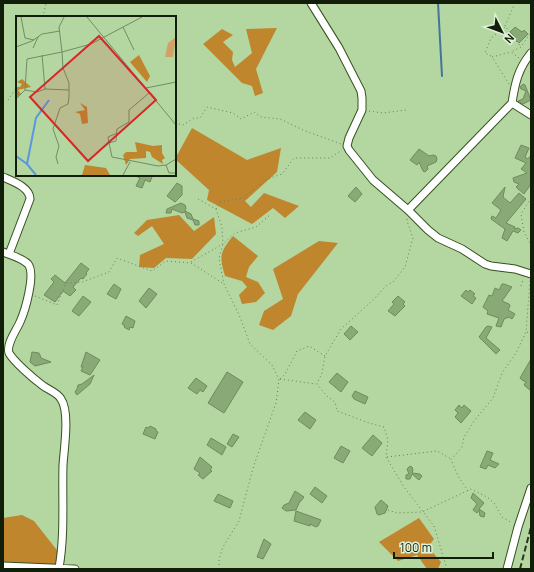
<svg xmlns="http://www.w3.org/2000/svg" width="534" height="572" font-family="Manrope,sans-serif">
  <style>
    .forest { fill: #bf862d }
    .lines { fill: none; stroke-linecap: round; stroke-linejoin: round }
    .stream { stroke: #46739e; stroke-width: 2 }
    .building { fill: #89aa76; stroke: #6c8c59 }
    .minor-casing { stroke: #355221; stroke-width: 9 }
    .path { stroke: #677f58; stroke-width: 1; stroke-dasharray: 1 3; stroke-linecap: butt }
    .minor { stroke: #fff; stroke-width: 7 }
    .rail { stroke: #26361d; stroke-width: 2; stroke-dasharray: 6 3; stroke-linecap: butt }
    .inset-river { fill: none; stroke: #5d97de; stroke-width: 2 }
    .inset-road { fill: none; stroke: #738c64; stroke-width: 1 }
    .view { fill: #d62828; fill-opacity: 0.15; stroke: #d62828; stroke-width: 2 }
    .inset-edge { fill: none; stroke: #111e09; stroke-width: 2 }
  </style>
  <rect width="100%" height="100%" fill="#b4d6a0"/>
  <path class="forest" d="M 277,28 L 256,69 L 263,93 L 255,96 L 252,86 L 242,83 L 203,44 L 222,29 L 233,35 L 223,42 L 233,52 L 232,60 L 235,67 L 252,53 L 246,29 Z
    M 192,128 L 247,160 L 281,148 L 277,172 L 245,201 L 251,207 L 264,193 L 299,206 L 285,218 L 273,208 L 252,224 L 207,200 L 209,190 L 175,159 Z
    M 179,215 L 194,231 L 214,217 L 216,234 L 192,259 L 166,258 L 154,268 L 139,267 L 140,255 L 164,244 L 152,226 L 138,236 L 134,233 L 147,220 Z
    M 233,236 L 258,256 L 249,267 L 246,277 L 258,282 L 265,293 L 256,302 L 242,304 L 239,295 L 247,287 L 242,281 L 225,276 C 219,256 220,252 233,236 Z
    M 319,241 L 338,243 L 298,294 L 291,316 L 273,330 L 259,325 L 264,311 L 283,299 L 273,269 Z
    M 22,515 L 34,521 L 60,554 L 52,569 L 3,567 L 3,518 Z
    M 419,518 L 434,539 L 428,547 L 441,562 L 438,569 L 427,569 L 417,555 L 398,561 L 379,542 Z"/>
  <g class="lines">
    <path class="stream" d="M 438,3 L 442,76"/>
  </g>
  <path class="building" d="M 515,27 L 522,32 L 524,30 L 528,34 L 519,43 L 515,39 L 516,38 L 510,32 Z
    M 523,84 L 525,85 L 531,100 L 523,104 L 518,101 L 523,99 L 526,91 L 521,89 L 520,87 Z
    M 521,145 L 529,148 L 525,157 L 528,159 L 531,155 L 531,184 L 524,194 L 516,187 L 519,184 L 514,182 L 513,178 L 527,173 L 521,169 L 526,163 L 515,158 Z
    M 419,149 L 429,156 L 433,155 L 436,156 L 437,159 L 436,162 L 427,166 L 428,169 L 425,172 L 423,171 L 419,162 L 417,165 L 410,160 Z
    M 133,175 L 148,175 L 152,177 L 150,182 L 145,180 L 142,188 L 136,186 L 140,178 Z
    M 177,183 L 182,186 L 182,195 L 175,202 L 167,196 Z
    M 356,187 L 362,194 L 355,202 L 348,196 Z
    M 505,187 L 503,197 L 510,203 L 519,193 L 526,199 L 506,223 L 515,227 L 514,229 L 518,228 L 521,230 L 518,233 L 513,231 L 507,241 L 502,238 L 505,229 L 491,219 L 492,216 L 496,218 L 501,210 L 492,203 Z
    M 181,203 L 185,205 L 186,208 L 185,211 L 191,214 L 193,219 L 199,221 L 199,225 L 195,225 L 193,220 L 187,218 L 185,212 L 182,213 L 172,209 L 171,213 L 166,213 L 167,209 Z
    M 81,263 L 89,269 L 86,273 L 87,274 L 83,279 L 81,278 L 73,287 L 76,290 L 70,296 L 63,291 L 55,302 L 44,295 L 54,282 L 51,279 L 55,275 L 65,283 Z
    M 114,284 L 121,289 L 116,299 L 107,294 Z
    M 502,284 L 504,284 L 512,287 L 502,301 L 509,304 L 510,306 L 508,310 L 515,314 L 512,319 L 509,317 L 504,319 L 501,327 L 496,326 L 499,318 L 487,314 L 488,311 L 483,307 L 489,295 L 492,296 L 495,288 L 499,290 Z
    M 149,288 L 157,294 L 146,308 L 139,301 Z
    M 466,290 L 468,292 L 470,290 L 475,294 L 473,296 L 476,298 L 472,304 L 461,296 Z
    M 83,296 L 91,302 L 79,316 L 72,311 Z
    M 398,296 L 405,302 L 403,304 L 405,306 L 395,316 L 388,311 L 394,304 L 392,302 Z
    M 126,316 L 135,321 L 133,328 L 130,327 L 129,330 L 124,327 L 125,326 L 122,324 Z
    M 351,326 L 358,332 L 350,340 L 344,334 Z
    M 488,326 L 492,327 L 486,338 L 500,350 L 496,354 L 479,337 L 486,327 Z
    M 32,352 L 39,353 L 40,355 L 41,358 L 51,362 L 35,366 L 30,362 Z
    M 86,352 L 100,360 L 90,375 L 81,371 L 83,367 L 81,367 Z
    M 531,359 L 531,391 L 524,385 L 526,382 L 522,380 L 520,378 Z
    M 227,372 L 243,382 L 224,413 L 208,403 Z
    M 337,373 L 348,382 L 341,392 L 329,382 Z
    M 94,375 L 90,384 L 77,395 L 75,392 L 77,389 L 78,385 L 82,384 Z
    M 196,378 L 207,386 L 203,392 L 200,390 L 197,394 L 188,388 Z
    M 355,391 L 368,397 L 365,404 L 354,399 L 352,396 Z
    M 459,405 L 462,408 L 464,405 L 471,411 L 461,423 L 455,417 L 458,413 L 455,410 Z
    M 305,412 L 316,420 L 310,429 L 298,420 Z
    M 150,426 L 156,429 L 156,431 L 158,432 L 155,439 L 143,434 L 146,427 L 148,428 Z
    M 233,434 L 239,437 L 232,447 L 227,444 Z
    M 373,435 L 382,443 L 372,456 L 362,448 Z
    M 211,438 L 226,447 L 222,455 L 207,445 Z
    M 341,446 L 350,451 L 343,463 L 334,458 Z
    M 487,451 L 493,453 L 490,460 L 499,464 L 495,468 L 488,465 L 486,469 L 480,467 Z
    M 200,457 L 212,467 L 210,470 L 212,471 L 203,479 L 198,475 L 200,473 L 194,469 Z
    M 410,466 L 412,467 L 413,470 L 412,473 L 420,474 L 422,476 L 419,480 L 412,474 L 410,479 L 406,479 L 406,475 L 409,474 L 407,469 Z
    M 315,487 L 327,496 L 322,503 L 310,494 Z
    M 295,491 L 304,497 L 301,501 L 300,501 L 296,510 L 286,511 L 282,508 L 284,505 L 289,503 Z
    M 473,493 L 484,503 L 479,509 L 485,513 L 484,517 L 480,516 L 479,510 L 477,513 L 473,510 L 477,504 L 471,498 Z
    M 218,494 L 233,501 L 230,508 L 214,501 Z
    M 381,500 L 388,506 L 385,513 L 379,515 L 377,514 L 375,507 Z
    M 296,511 L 321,520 L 318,526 L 316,527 L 310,524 L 310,526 L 294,521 Z
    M 264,539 L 271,544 L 263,559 L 257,557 Z"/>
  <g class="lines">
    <g class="minor-casing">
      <path id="minor" d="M 311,3 L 339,48 L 361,91 L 362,98 L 362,110 L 349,138 L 347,146 L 349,150 L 373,180 L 408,210 L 428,230 L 438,238 L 462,249 L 485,264 L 491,266 L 515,269 L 531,274
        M 512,103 L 531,115
        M 3,177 C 12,181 30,187 30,199 L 9,254
        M 408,210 L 512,103 C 515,83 518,69 531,53
        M 3,252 C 11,255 22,258 28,264 C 36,274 25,311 20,322 C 16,331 6,344 9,353 C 14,362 34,379 42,385 C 48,390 57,392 61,399 C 70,412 64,449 63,465 C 62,500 65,534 59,568
        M 3,566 L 75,569
        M 507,569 L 518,527 L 531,488"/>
    </g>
    <path class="path" d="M 515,3 L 505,26 L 521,47
      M 43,17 L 46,3
      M 491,56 L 485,53 L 491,38 L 505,27
      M 519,58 L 511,52 L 521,47 L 531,32
      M 509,84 L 492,57 L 511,52
      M 8,100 L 17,87
      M 369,111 L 383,113 L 406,110
      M 175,123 L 183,125 L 194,118 L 200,118 L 207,107 L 233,113 L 241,119 L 254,112 L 261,117 L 280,119 L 303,130 L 341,144
      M 531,198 L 521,214 L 524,232 L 531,245
      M 216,209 L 220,202 L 243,198 L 265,180 L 282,174 L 294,158 L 330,158 L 342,150
      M 407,219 L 407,221 L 413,238 L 405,267 L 393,282 L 387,285 L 373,300 L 341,329 L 325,356 L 322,373 L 317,384 L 327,396 L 335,402 L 337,411 L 369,423 L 384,427 L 388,440 L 386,457 L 404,487 L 434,526 L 447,569
      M 191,262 L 223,244 L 222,227 L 216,209 L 198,199
      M 531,267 L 531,248
      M 521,286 L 523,280
      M 35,296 L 57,305 L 66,283 L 82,282 L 109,272 L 117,258 L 152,271 L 166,261 L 191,263 L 224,284
      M 527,332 L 531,334
      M 280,379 L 285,374 L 297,351 L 309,346 L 325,356
      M 280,379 L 316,384
      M 387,457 L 437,451 L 451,459
      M 468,491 L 458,476 L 451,460 L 462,447 L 464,437 L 474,421 L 493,398 L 502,373 L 516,353 L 526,332 L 530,280
      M 388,510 L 397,513 L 422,512 L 471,489 L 487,497 L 494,503 L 502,517 L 512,523
      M 219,569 L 219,559 L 223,547 L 239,521 L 253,468 L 276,403 L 279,379 L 272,365 L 250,344 L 240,317 L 224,284 L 219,259 L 223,244 L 235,233 L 256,227 L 271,214"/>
    <use href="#minor" class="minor"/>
    <path class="rail" d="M 520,569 L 531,527"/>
  </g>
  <g transform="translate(16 16)">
    <rect width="160" height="160" fill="#b4d6a0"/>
    <path d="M 160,21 L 157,41 L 149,41 L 152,27 Z" fill="#cfa365"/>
    <path d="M 123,39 L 134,60 L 131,66 L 114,46 ZM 6,63 L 15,71 L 2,74 L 5,78 L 1,81 L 0,71 L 4,71 L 6,68 L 1,66 ZM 64,87 L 71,91 L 72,107 L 66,108 L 64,98 L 59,96 L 69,94 ZM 119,126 L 137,130 L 146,129 L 146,137 L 149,142 L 146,144 L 147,148 L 136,141 L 134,136 L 130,135 L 130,142 L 114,143 L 110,149 L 107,139 L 110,136 L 121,136 ZM 69,149 L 90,152 L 94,159 L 100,159 L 66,159 Z" fill="#bf862d"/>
    <path class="inset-river" d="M 0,140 L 11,148 L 20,159M 11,148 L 20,102 L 33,84"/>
    <path class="inset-road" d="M 5,1 L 9,22 L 18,24M 48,1 L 43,11 L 46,36 L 11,43 L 9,74 L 21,76 L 29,73 L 53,74M 71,1 L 160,109M 107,11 L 118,34M 0,31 L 16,25 L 26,18 L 44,15M 17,32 L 22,21M 26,39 L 29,73M 130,72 L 160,66M 133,77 L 113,94 L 113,106 L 101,113 L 100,125 L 93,127 L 96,141 L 142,150 L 150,149 L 160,143M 0,83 L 9,74M 93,127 L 92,121 L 101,117M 42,148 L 40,141 L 43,130 L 37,113 L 44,92 L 52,88 L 53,81 L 53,67 L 47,52 L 46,36 L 75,28 L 126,1M 150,149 L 153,157 L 160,157M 107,159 L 114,146"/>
    <path class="view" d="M 83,20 L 140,84 L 72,145 L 14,81 Z"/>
    <rect width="160" height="160" class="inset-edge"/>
  </g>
  <rect width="534" height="572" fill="none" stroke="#111e09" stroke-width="8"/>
  <g transform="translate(502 32) rotate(132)" stroke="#dff1d6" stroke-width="3" paint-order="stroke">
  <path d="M0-3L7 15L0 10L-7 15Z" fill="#111e09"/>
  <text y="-6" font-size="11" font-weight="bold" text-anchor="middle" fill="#111e09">N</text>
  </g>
  <path d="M394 552v6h99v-6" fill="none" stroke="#111e09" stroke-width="2"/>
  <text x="400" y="552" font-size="12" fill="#111e09" stroke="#dff1d6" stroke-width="3" paint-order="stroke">100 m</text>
</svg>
